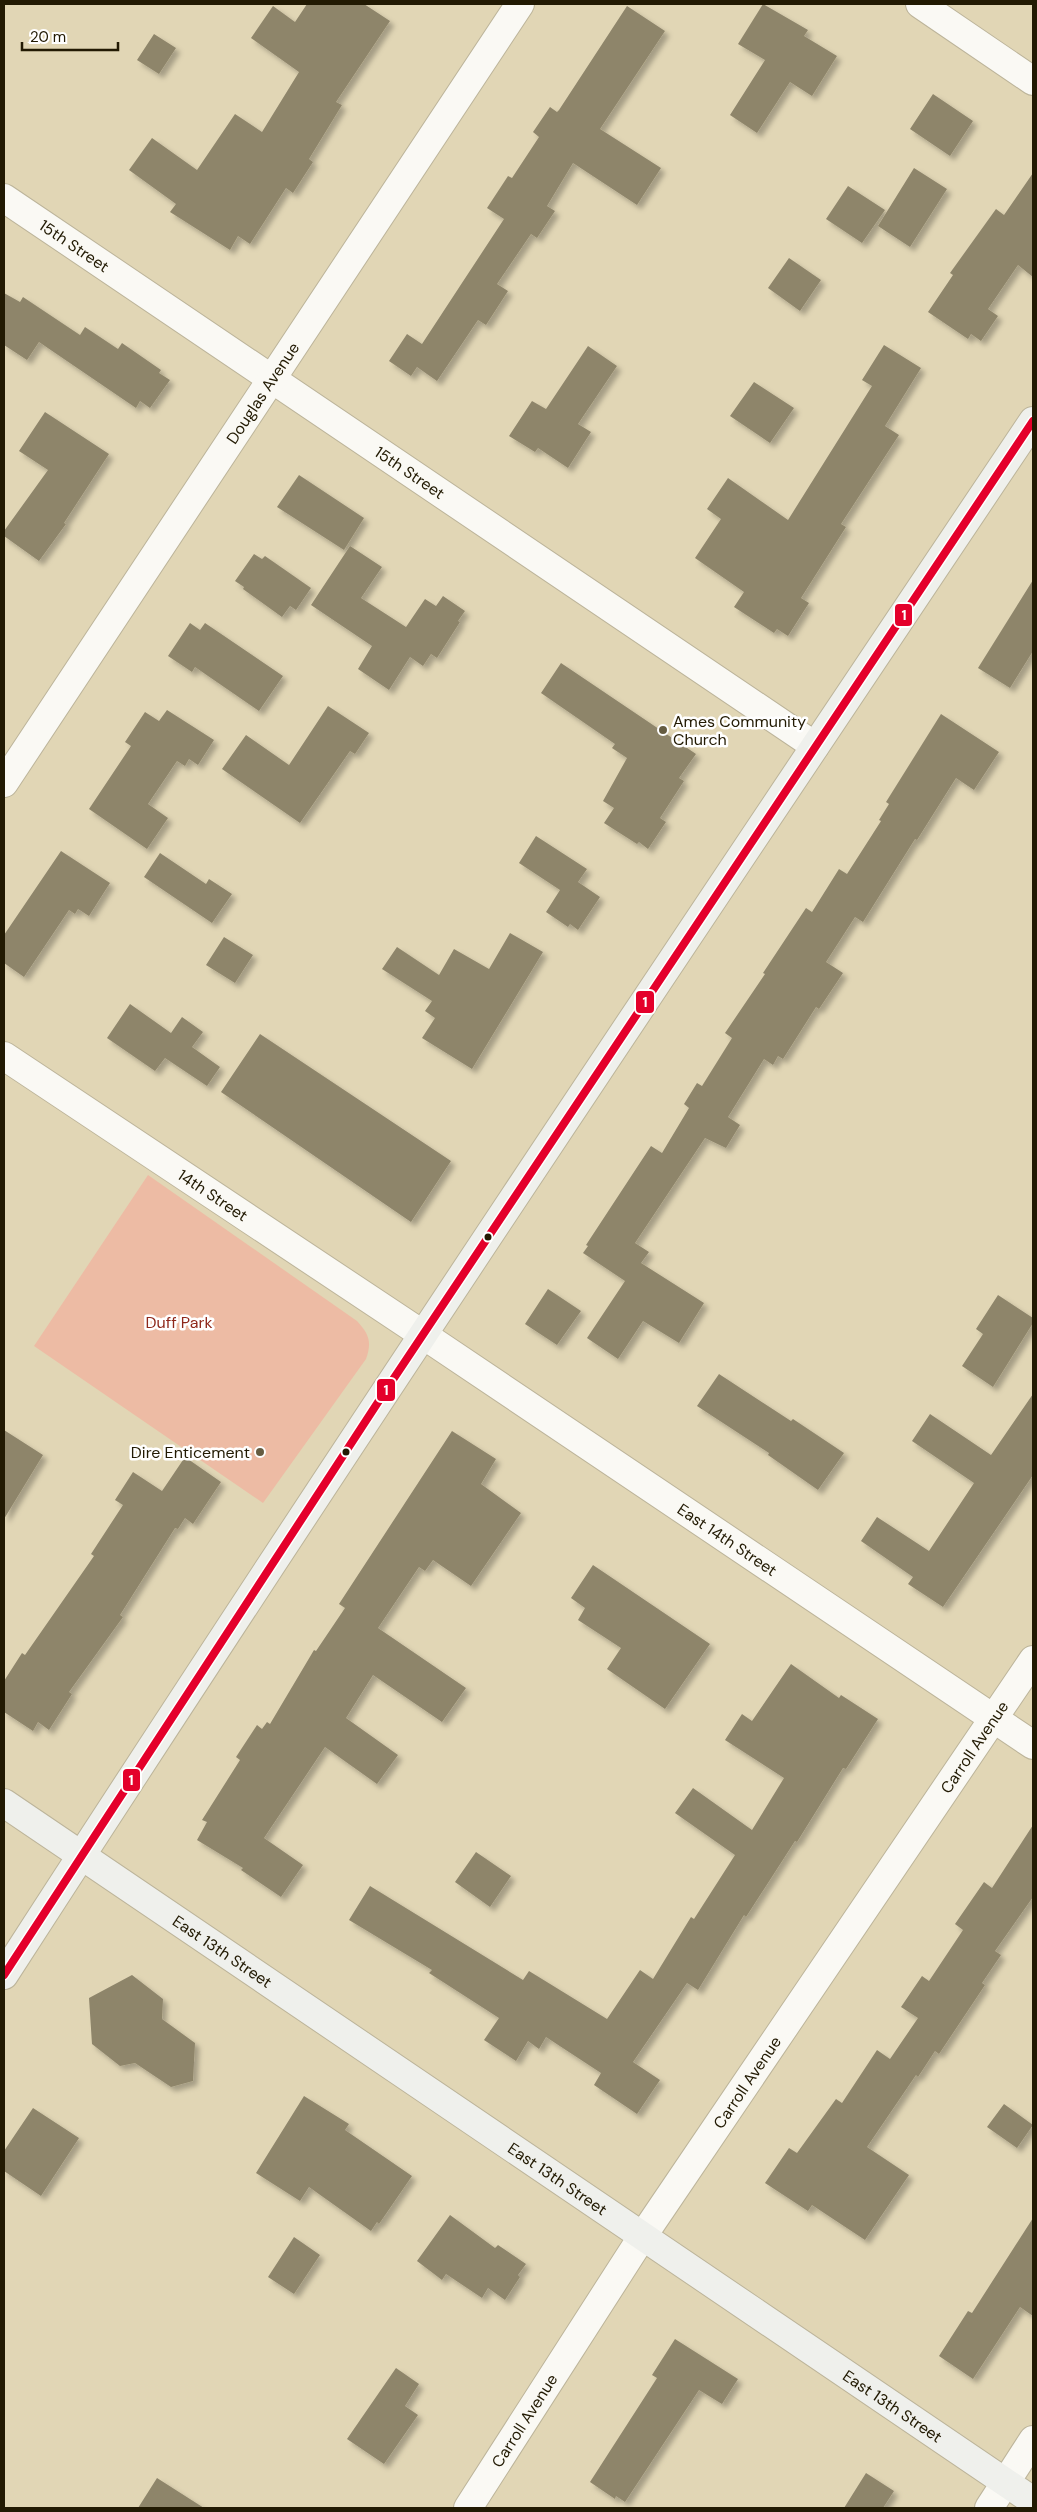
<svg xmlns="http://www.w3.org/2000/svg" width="1037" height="2512" font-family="'DM Sans',sans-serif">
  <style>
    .green { fill: #edbba4 }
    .building { fill: #8e856b; filter: url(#shadow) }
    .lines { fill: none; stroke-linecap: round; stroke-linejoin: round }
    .minor-casing { stroke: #bcb49a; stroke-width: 30 }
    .secondary-casing { stroke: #bcb49a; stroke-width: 30 }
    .minor { stroke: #faf9f4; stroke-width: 28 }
    .secondary { stroke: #eff0ec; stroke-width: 28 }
    .bus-1-casing { stroke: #fff; stroke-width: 11 }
    .bus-1 { stroke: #e4002b; stroke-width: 8 }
    .poi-dot { fill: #655c41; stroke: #fff; stroke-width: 2 }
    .bus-dot { fill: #221a03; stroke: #fff; stroke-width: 2 }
    .labels { text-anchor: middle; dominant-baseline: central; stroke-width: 5; stroke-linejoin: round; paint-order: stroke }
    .street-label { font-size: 16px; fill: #221a03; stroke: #fff }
    .poi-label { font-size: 16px; fill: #221a03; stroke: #fff; text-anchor: start }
    .park-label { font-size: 16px; fill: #8e271a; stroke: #fff }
    .line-badge { stroke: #fff; stroke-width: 2 }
    .badge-label { font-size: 14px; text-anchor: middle; font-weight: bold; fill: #fff }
  </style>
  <defs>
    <filter id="shadow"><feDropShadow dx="4.5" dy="4.5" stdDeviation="2.5" flood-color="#0004"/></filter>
  </defs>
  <rect width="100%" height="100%" fill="#e1d6b5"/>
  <path class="green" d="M 148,1175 L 357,1321 C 369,1334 372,1342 366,1359 L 263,1503 L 34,1346 Z"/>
  <path class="building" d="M 307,4 L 364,4 L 390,21 L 336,102 L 342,105 L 309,159 L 313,162 L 293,193 L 286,188 L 250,244 L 238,236 L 230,250 L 170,212 L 176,204 L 129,170 L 152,138 L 197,170 L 235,114 L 262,132 L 299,72 L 251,38 L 273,6 L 295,22 Z
    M 763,4 L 808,30 L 804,36 L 837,56 L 812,96 L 790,82 L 757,133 L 730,115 L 765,60 L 738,44 Z
    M 627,6 L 665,31 L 600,129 L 661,168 L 637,205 L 573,163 L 547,206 L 555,211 L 537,238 L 531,234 L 497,284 L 508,291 L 486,325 L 478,320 L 437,381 L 417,367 L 411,376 L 389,361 L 407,334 L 422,344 L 460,286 L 504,219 L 487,208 L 508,176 L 512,178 L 539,137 L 533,132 L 550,107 L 557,112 L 559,110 Z
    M 154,34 L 176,48 L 159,74 L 137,60 Z
    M 933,94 L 973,121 L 950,156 L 910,129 Z
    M 914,168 L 947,189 L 910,247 L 878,226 Z
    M 1033,173 L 1033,277 L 1018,265 L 988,309 L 998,316 L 981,341 L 971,334 L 968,339 L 928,312 L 953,275 L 950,273 L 996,209 L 1004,215 Z
    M 848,186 L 885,210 L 862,243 L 826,219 Z
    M 789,258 L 821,280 L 800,311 L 768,288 Z
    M 4,293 L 20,302 L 23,297 L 80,335 L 85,327 L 118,349 L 122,343 L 161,370 L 159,373 L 170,380 L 150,408 L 140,401 L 136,408 L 39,342 L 27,360 L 4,345 Z
    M 884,345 L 921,368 L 885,426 L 899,435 L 841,524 L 846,527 L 801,598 L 809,603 L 788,636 L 777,629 L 774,633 L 734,607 L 744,592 L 695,558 L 721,519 L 707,509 L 728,478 L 788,520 L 872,386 L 862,380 Z
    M 588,346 L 617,366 L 578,424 L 591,432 L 568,468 L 538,448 L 535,452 L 509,436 L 532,401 L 546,409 Z
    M 754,382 L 794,408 L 770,443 L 730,416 Z
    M 45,412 L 109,454 L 64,523 L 66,524 L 39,561 L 4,536 L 4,531 L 48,470 L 19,451 Z
    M 299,475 L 364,518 L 344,550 L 277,507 Z
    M 350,546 L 382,567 L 361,598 L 406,627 L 425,599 L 436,606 L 443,596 L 465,611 L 458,621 L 460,622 L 437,658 L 431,654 L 423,666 L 410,657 L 389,690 L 358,669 L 372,646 L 311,605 Z
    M 254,554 L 262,559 L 265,556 L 311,588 L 296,610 L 290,606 L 282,617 L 243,589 L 244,587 L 235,581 Z
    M 1033,580 L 1033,651 L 1010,688 L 978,668 Z
    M 190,623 L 200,630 L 205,623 L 283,676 L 259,711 L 195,667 L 192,672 L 168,656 Z
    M 561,663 L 696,754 L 679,778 L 684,781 L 660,818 L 666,822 L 648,849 L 639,842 L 637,844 L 604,823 L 614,808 L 603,801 L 627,758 L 612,748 L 615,744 L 541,693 Z
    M 328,706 L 369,733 L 355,754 L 350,751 L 300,823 L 222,769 L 246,735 L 289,765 Z
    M 167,710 L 214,740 L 198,765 L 189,759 L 185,766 L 177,761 L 148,804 L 168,818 L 147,849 L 89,809 L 131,746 L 125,742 L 145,712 L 159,721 Z
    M 941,714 L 999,752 L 974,790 L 956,778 L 917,840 L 915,839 L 863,922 L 855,917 L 826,962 L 843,973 L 819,1009 L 816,1007 L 783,1059 L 778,1056 L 773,1065 L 764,1059 L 728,1117 L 740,1125 L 726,1148 L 705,1138 L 635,1243 L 649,1252 L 641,1263 L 704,1303 L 679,1343 L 643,1321 L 618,1359 L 587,1338 L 625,1281 L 583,1253 L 588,1246 L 586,1245 L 651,1146 L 662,1153 L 689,1108 L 684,1104 L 697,1083 L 702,1086 L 732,1038 L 725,1033 L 765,974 L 763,973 L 806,908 L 812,912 L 839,869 L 847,874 L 881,821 L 879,820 L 889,804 L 886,802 Z
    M 536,836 L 587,869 L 578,882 L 600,897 L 578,930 L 570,924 L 568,927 L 546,912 L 560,890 L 519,863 Z
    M 61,851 L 110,883 L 89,916 L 78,909 L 75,914 L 69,910 L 24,977 L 4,963 L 4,935 Z
    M 160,853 L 206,884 L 209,879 L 232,894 L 212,923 L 144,877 Z
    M 510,933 L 543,952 L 472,1069 L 422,1038 L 435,1018 L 425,1011 L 432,1001 L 382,969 L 397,947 L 439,975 L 454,949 L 489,969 Z
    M 224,937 L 253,955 L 235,983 L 206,965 Z
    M 130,1004 L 171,1033 L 182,1017 L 203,1032 L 192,1047 L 220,1067 L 207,1086 L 165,1058 L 155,1071 L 107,1038 Z
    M 260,1034 L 451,1161 L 411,1222 L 221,1092 Z
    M 548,1289 L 581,1311 L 557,1345 L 525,1324 Z
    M 998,1295 L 1033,1318 L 1033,1323 L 993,1387 L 962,1366 L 983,1334 L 976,1329 Z
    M 719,1374 L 791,1421 L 793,1419 L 844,1453 L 818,1490 L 768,1455 L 769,1453 L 697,1406 Z
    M 1033,1394 L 1033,1475 L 943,1607 L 908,1584 L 913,1577 L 861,1541 L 877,1517 L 929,1551 L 974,1483 L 912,1441 L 930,1414 L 991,1455 Z
    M 4,1430 L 43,1455 L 4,1519 Z
    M 452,1431 L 496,1459 L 481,1484 L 521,1513 L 471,1586 L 433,1560 L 425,1571 L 419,1567 L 378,1628 L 466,1688 L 442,1722 L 373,1675 L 346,1718 L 398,1755 L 377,1784 L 325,1747 L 264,1838 L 303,1865 L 281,1897 L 241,1870 L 243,1868 L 197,1840 L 207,1822 L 202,1820 L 240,1760 L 236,1757 L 257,1725 L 262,1729 L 267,1722 L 270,1724 L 314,1650 L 316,1651 L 345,1608 L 339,1604 Z
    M 185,1457 L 221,1482 L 193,1524 L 185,1518 L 178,1529 L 175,1528 L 120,1615 L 123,1617 L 69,1692 L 72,1694 L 49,1730 L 38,1722 L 33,1731 L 4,1712 L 4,1681 L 22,1653 L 25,1655 L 94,1556 L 91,1554 L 123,1505 L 115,1500 L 133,1472 L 162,1491 Z
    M 593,1565 L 710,1644 L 665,1709 L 607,1669 L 621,1648 L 578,1620 L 585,1608 L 571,1598 Z
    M 791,1664 L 839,1698 L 841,1695 L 878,1719 L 846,1769 L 843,1768 L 797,1842 L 795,1841 L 746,1917 L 744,1915 L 698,1990 L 687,1983 L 633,2062 L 660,2080 L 637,2114 L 594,2085 L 601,2073 L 546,2037 L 539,2049 L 528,2041 L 516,2061 L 484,2040 L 499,2018 L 429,1973 L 432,1970 L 349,1920 L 370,1886 L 523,1980 L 529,1971 L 607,2019 L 640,1970 L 653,1979 L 691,1917 L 694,1919 L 735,1855 L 675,1813 L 693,1788 L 752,1830 L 784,1778 L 725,1740 L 742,1714 L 752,1721 Z
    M 1033,1825 L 1033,1897 L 995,1951 L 1001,1955 L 982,1983 L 985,1985 L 939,2054 L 935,2051 L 918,2077 L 916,2075 L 867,2147 L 909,2175 L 865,2240 L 812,2205 L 808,2211 L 765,2183 L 789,2148 L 797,2153 L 836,2099 L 842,2103 L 877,2050 L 890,2059 L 918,2018 L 901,2007 L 922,1976 L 929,1981 L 963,1930 L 955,1924 L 984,1882 L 992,1888 Z
    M 476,1852 L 511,1876 L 490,1907 L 455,1882 Z
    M 132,1975 L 163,1999 L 162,2019 L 195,2043 L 193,2081 L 171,2087 L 135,2063 L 120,2066 L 92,2044 L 89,1998 Z
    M 304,2096 L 349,2124 L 345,2130 L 412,2176 L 379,2224 L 377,2222 L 371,2231 L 309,2187 L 300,2201 L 256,2173 Z
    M 1004,2104 L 1033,2125 L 1017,2148 L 987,2127 Z
    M 33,2108 L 79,2138 L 41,2196 L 4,2171 L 4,2151 Z
    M 450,2215 L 495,2248 L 498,2245 L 526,2264 L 518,2275 L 520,2277 L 505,2300 L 488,2288 L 482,2298 L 446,2274 L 442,2280 L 417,2261 Z
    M 1033,2218 L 1033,2316 L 1020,2307 L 973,2379 L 939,2356 L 968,2311 L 972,2313 Z
    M 294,2237 L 320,2255 L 294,2294 L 268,2277 Z
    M 675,2339 L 738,2379 L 722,2404 L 699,2390 L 625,2502 L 616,2496 L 615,2499 L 590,2482 L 657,2378 L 652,2375 Z
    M 396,2368 L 419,2384 L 405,2406 L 418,2415 L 384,2464 L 347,2439 Z
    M 866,2473 L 894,2491 L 883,2508 L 844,2508 Z
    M 157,2478 L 204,2508 L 138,2508 Z"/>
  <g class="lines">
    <g class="minor-casing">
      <g id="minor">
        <path d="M 920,4 L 1033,81"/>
        <path id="s1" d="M 4,198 L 815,746"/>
        <path id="s2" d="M 4,783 L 520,4"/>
        <path id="s3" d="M 4,1056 L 422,1334 L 1033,1745"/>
        <path id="s4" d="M 468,2508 L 642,2237 L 1033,1660"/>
        <path d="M 989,2508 L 1033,2440"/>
      </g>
    </g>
    <g class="secondary-casing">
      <g id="secondary">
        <path id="s5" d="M 4,1803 L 1033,2501"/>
        <path d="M 4,1975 C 341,1453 687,937 1033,421"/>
      </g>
    </g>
    <use href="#minor" class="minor"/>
    <use href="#secondary" class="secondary"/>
    <g class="bus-1-casing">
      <path id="bus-1" d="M 4,1975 L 386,1390 L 1033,421"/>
    </g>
    <use href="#bus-1" class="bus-1"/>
  </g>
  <g class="poi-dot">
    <circle cx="663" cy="730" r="5"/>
    <circle cx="260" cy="1452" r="5"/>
  </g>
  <g class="bus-dot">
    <circle cx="488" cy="1237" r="4.5"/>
    <circle cx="346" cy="1452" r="4.5"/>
  </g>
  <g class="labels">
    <g class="street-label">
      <text stroke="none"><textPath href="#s1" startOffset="85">15th Street</textPath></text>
      <text stroke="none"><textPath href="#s2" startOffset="468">Douglas Avenue</textPath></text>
      <text stroke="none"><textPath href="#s1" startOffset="490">15th Street</textPath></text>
      <text stroke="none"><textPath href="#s3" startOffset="251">14th Street</textPath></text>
      <text stroke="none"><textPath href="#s3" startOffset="870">East 14th Street</textPath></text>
      <text stroke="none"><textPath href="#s4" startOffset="914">Carroll Avenue</textPath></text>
      <text stroke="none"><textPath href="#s5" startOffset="264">East 13th Street</textPath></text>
      <text stroke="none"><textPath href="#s4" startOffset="509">Carroll Avenue</textPath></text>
      <text stroke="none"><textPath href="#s5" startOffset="669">East 13th Street</textPath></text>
      <text stroke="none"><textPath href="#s5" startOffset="1074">East 13th Street</textPath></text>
      <text stroke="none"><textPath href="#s4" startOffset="104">Carroll Avenue</textPath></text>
    </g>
    <g class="poi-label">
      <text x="673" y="721">Ames Community<tspan x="673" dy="18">Church</tspan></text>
      <text x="250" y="1452" text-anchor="end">Dire Enticement</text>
    </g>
    <g class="park-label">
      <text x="179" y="1322">Duff Park</text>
    </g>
  </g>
  <g class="line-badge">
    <rect x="894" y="603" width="19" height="24" rx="5" fill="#e4002b"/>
    <rect x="635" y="990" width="20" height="24" rx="5" fill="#e4002b"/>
    <rect x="376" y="1378" width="20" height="24" rx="5" fill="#e4002b"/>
    <rect x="122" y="1768" width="19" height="24" rx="5" fill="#e4002b"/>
  </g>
  <g class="badge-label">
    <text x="904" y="620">1</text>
    <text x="645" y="1007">1</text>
    <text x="386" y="1395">1</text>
    <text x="131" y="1785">1</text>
  </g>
  <rect width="1037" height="2512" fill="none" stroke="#221a03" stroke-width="10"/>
  <path d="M22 42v8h96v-8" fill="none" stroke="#221a03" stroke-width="2.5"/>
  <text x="30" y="42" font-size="15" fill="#221a03" stroke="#ffffff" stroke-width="4" paint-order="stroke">20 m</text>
</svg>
